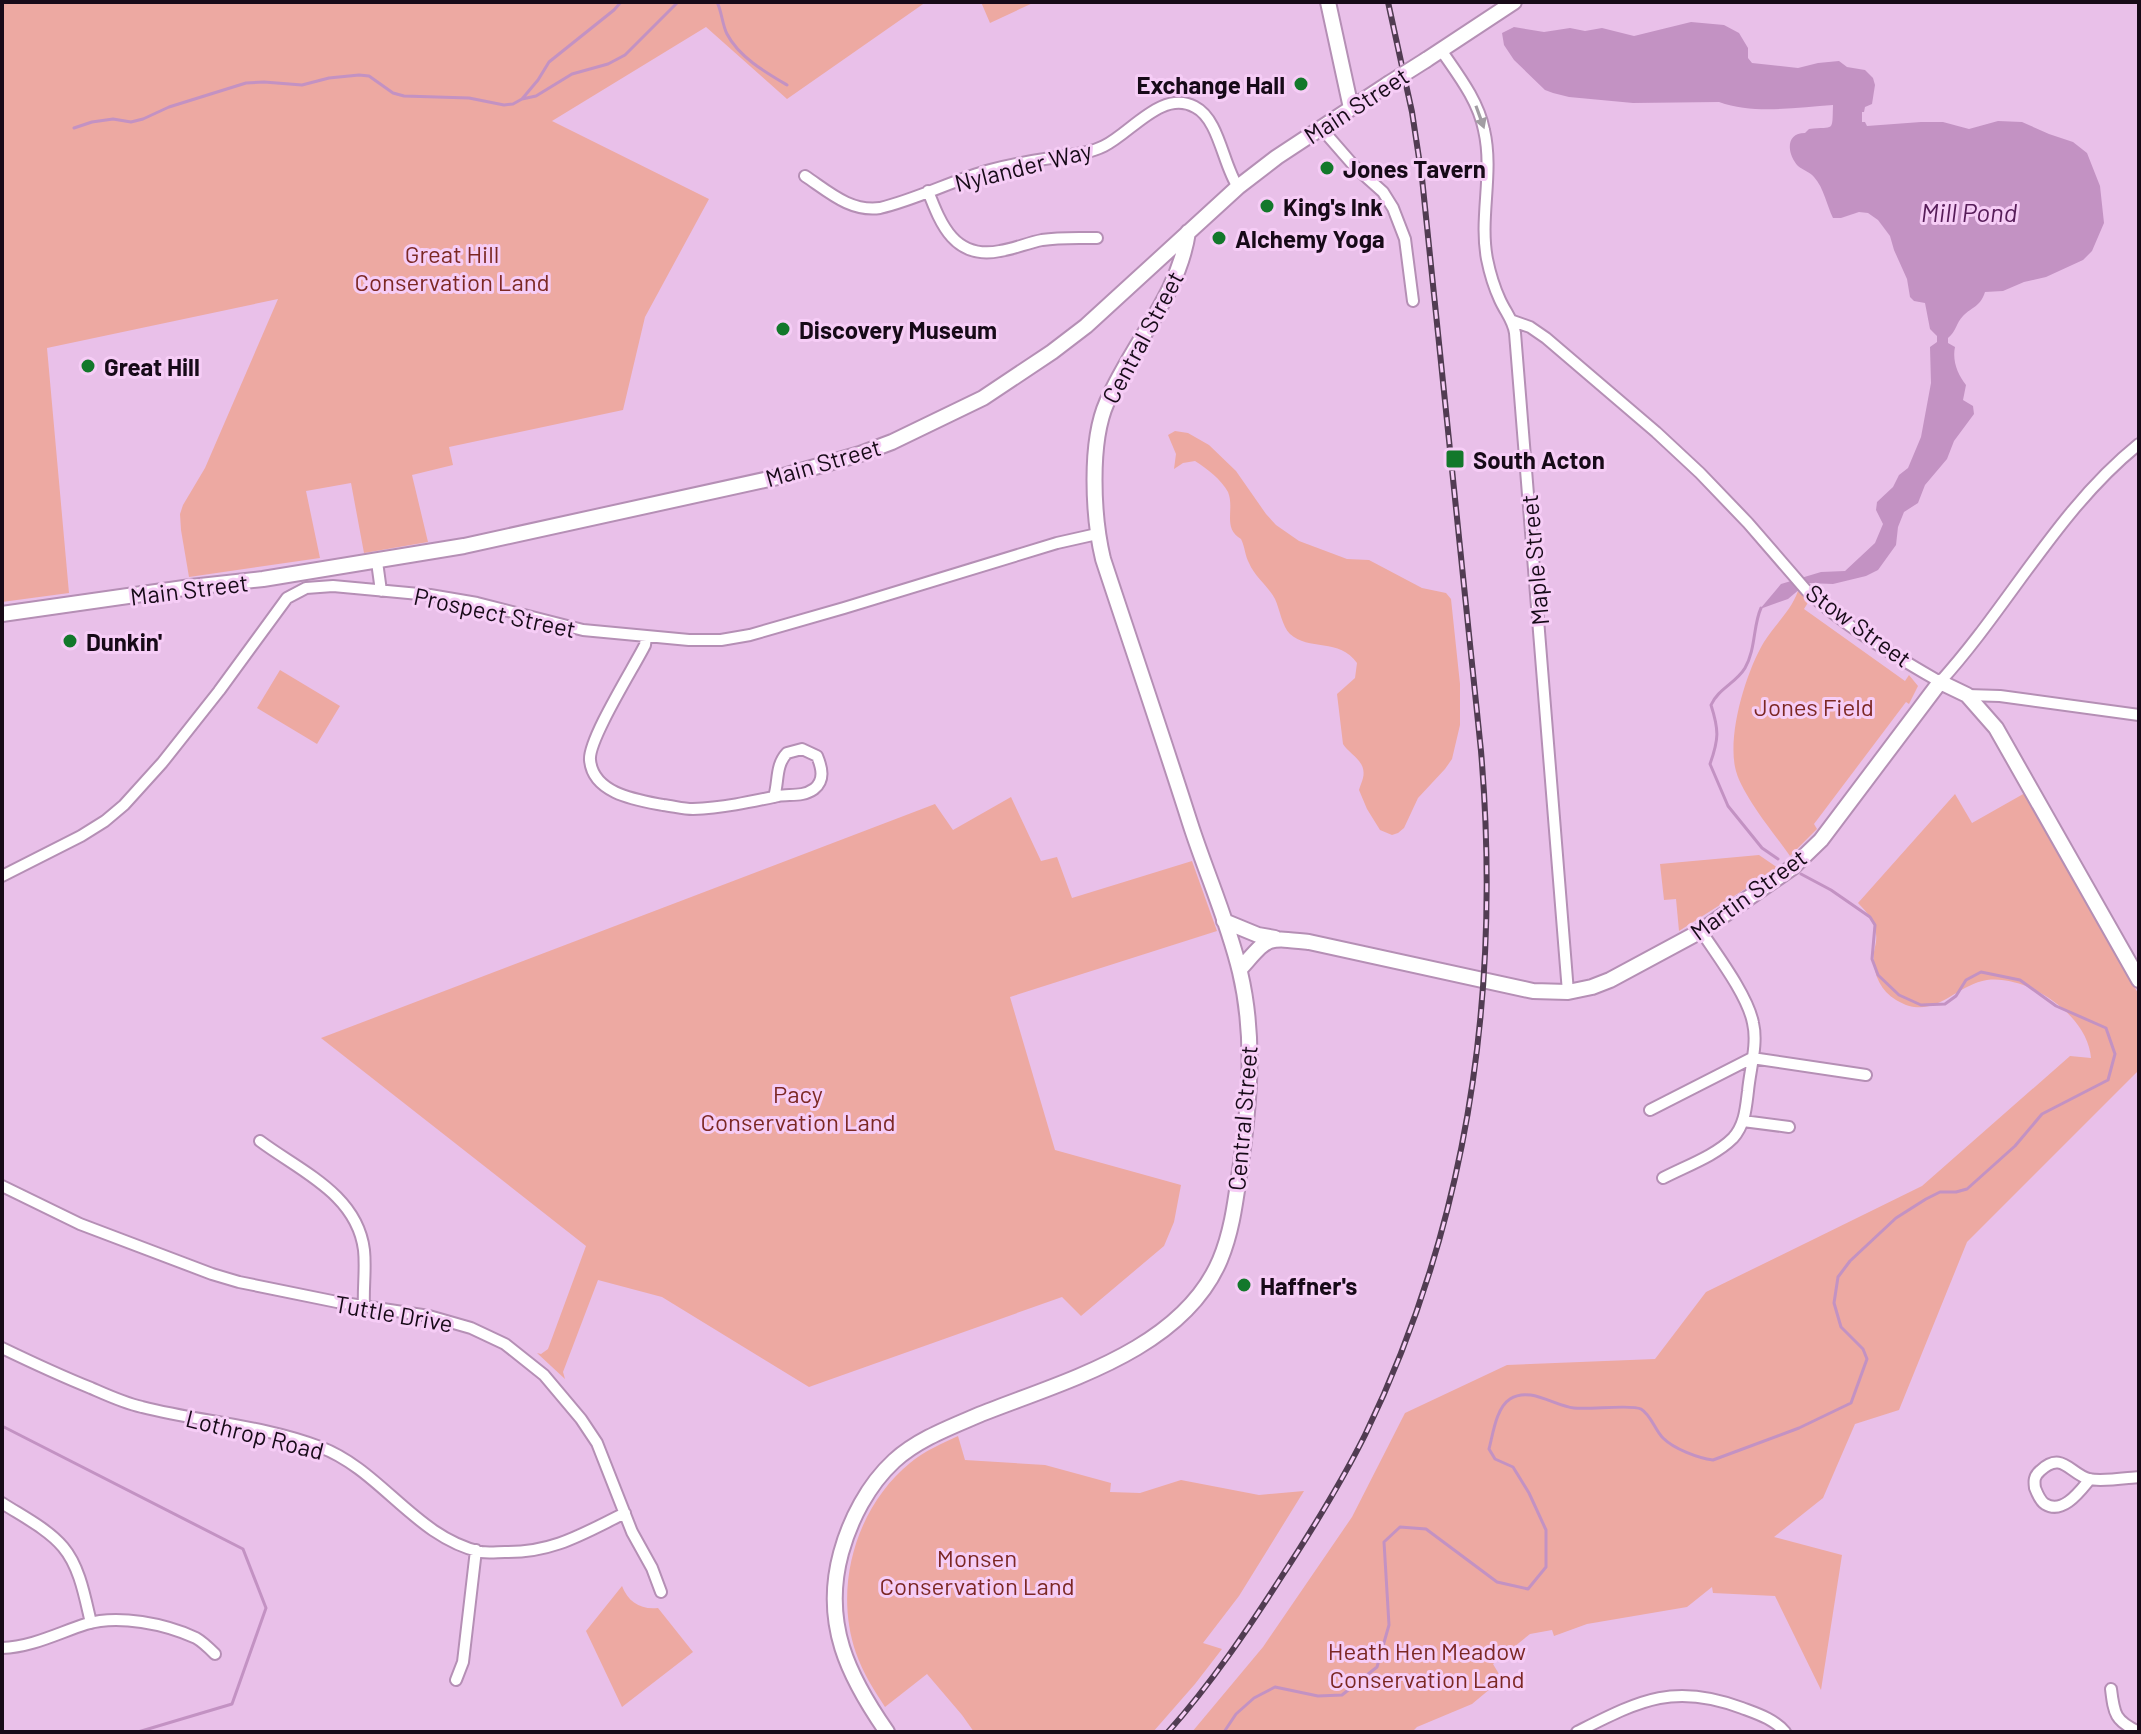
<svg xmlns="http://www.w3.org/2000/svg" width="2141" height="1734" font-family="Barlow,sans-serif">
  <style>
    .green { fill: #eda9a2 }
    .water { fill: #c392c3 }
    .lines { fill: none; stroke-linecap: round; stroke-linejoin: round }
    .stream { stroke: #c392c3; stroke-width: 3 }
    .street-casing { stroke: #b58fb5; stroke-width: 14 }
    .secondary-casing { stroke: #b58fb5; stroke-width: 18 }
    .street { stroke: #fff; stroke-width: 10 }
    .secondary { stroke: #fff; stroke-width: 14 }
    .rail-casing { stroke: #513c52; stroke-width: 6 }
    .rail { stroke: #f6cdf6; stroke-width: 3; stroke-dasharray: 9; stroke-linecap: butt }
    .secondary-bridge-casing { stroke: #b58fb5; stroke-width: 18; stroke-linecap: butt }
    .secondary-bridge { stroke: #fff; stroke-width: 14 }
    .oneway { fill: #a29da3 }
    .poi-dot { fill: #13782b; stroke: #f6cdf6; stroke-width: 3 }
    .labels { text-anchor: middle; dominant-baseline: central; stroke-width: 6; stroke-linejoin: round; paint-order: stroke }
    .poi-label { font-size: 24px; font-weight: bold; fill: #170a18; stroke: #f6cdf6; text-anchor: start }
    .street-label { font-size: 24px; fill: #170a18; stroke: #f6cdf6 }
    .park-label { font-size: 24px; fill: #7c2824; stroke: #f6cdf6 }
    .water-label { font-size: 26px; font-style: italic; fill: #561c58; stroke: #f6cdf6 }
  </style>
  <rect width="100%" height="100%" fill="#e9c0e9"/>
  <path class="green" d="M 2,2 L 926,2 L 787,99 L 706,27 L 552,121 L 709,199 L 645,317 L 623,410 L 449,447 L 453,465 L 412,475 L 428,542 L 364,553 L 351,483 L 306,491 L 320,558 L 189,577 L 181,530 L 180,514 L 183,505 L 205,468 L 278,299 L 47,348 L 69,593 L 2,602 Z
    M 981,2 L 1035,2 L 990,23 Z
    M 1175,431 L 1188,433 L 1209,445 L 1236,471 L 1266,514 L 1276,525 L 1299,541 L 1347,559 L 1369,560 L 1422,588 L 1446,593 L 1451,599 L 1460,684 L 1460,725 L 1452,759 L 1445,769 L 1418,798 L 1404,828 L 1398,833 L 1392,835 L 1380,830 L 1367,809 L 1359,790 C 1360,786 1362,782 1363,778 C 1367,761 1350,755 1343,744 L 1337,694 L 1355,678 L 1357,663 C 1340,638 1308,651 1290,634 C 1282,626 1280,610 1275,599 C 1268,586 1255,577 1249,563 C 1245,556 1245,547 1241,539 C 1222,528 1235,509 1228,492 C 1221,479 1206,468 1195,461 L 1183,463 L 1174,469 L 1176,454 L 1168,435 Z
    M 1798,591 L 1809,601 L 1804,609 L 1905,681 L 1909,675 L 1918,686 L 1909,704 L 1906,702 L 1814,824 L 1817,829 L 1790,856 C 1774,833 1740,793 1735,767 C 1728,732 1746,672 1764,642 C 1775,624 1791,611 1798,591 Z
    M 280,670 L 340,706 L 317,744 L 257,708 Z
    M 2025,793 L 2139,995 L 2139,1070 L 1967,1242 L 1899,1410 L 1855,1424 L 1823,1498 L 1774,1537 L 1842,1555 L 1821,1690 L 1775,1596 L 1713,1593 L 1712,1587 L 1687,1607 L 1587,1624 L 1554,1636 L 1552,1630 L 1530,1634 L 1493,1664 L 1502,1679 L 1472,1704 L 1417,1727 L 1412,1732 L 1192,1732 L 1263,1647 L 1352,1517 L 1405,1413 L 1507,1365 L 1655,1359 L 1706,1292 L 1922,1186 L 2070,1056 L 2091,1058 C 2088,1015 2028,975 1987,980 C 1954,985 1934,1023 1896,1000 C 1879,990 1872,971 1874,952 C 1875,946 1877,941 1876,934 C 1874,921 1867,912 1858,903 L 1955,794 L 1972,823 Z
    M 1011,797 L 1041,861 L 1057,857 L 1072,898 L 1192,861 L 1217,931 L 1010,997 L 1055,1150 L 1181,1185 L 1174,1222 L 1164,1246 L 1081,1316 L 1062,1297 L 809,1387 L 662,1297 L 598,1280 L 563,1372 L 565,1379 L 537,1353 L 541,1354 L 548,1349 L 586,1246 L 321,1038 L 935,804 L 953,830 Z
    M 1759,855 L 1778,868 L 1679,931 L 1676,899 L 1664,900 L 1660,864 Z
    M 958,1436 L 965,1460 L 1045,1465 L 1111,1483 L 1110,1492 L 1140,1493 L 1181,1480 L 1259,1495 L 1304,1491 L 1239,1596 L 1203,1643 L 1222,1649 L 1195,1684 L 1153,1732 L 974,1732 L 962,1715 L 927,1674 L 885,1707 C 874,1690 863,1673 856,1653 C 833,1587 856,1507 910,1463 C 924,1451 943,1443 958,1436 Z
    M 622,1586 C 628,1602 641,1610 658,1608 L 693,1652 L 622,1707 L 586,1631 Z"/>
  <path class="water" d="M 1691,22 L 1724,25 L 1739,33 L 1748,48 L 1748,58 L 1752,63 L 1798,68 L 1818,63 L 1839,61 L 1847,67 L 1865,70 L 1873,78 L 1875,85 L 1872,104 L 1865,107 L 1864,112 L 1862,112 L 1862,122 L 1865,122 L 1867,126 L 1921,122 L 1943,122 L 1969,129 L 1998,121 L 2022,122 L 2049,134 L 2073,142 L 2087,153 L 2100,186 L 2104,223 L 2092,251 L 2083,260 L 2046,277 L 2024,282 L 2003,291 L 1985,292 C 1980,307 1973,306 1963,316 C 1956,323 1956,332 1948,338 L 1948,343 L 1955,347 C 1952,361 1958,375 1966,385 L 1963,400 L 1973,406 L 1974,414 L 1954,441 L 1947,459 L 1925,485 L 1918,503 L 1904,512 L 1898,527 L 1896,545 L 1878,570 L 1866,576 L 1833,584 L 1807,583 L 1788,599 L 1760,609 L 1781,584 L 1821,572 L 1845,571 L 1875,543 L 1883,524 L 1876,510 L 1877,502 L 1893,487 L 1899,475 L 1908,468 L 1921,437 L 1931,383 L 1930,347 L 1937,342 L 1937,336 L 1930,329 L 1925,303 L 1914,301 L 1910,297 L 1907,279 L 1894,250 L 1890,236 L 1878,220 L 1868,213 L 1859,212 L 1841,218 L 1833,218 C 1827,206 1824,188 1814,177 C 1810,172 1803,170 1798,166 C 1787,154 1785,133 1805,133 L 1809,129 C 1835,126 1832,133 1833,105 C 1797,107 1756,115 1719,102 L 1633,103 L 1569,97 L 1553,93 L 1545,90 L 1514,60 L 1504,45 L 1502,33 L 1514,27 L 1544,32 L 1570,28 L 1585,31 L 1602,28 L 1634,36 Z"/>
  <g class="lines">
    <path class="stream" d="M 717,2 C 722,12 722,24 727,34 C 739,57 765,72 787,85
      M 522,99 L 538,80 L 549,62 L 614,10 L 621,2
      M 74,128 L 92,122 L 113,119 L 131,122 L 143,119 L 169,107 L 246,83 L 264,82 L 302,85 L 329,78 L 359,75 L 369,76 L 393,93 L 404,96 L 469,98 L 504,105 L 513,104 L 522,99 L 536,96 L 572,74 L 608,64 L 625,55 L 678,2
      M 1761,608 C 1753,625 1756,649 1745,668 C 1736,683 1718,689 1711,705 C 1719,730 1719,739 1710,764 L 1728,806 L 1762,848 L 1778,859
      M 2,1426 L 243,1549 L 266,1608 L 232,1704 L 138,1732
      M 1224,1732 L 1236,1714 L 1254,1698 L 1275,1687 L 1318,1696 L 1342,1695 L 1377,1667 L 1389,1625 L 1384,1542 L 1400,1527 L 1426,1529 L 1497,1582 L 1528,1589 L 1546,1567 L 1546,1530 L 1529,1493 L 1513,1467 L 1495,1459 L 1489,1449 C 1493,1434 1496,1408 1510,1399 C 1530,1386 1554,1406 1574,1408 C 1589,1410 1632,1404 1641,1409 C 1651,1415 1655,1430 1663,1438 C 1674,1449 1698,1458 1713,1460 L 1799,1428 L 1851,1403 L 1867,1359 L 1863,1349 L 1841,1327 L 1834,1303 L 1838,1277 L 1850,1261 L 1896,1218 L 1926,1199 L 1940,1192 L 1956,1192 L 1967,1189 L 2015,1146 L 2042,1114 L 2108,1080 L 2115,1054 L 2106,1028 L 2056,1006 L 2020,980 L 1981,972 L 1966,980 L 1956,996 L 1945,1004 L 1921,1005 L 1899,995 L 1878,975 L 1872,959 L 1875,925 L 1870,917 L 1831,890 L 1801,874"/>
    <g class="street-casing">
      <path id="street" d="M 1441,50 C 1458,75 1478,100 1484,130 C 1494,173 1479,217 1487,259 C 1490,274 1494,287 1500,300 C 1506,313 1513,320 1515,333 L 1568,992
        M 1321,128 L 1355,167 L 1383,192 L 1393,208 L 1405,239 L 1413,301
        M 805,176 C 829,192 850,212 880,208 C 918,199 953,180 990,170 C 1010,165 1030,161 1051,158 C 1069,155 1088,154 1104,146 C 1131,133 1162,89 1195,107 C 1219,119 1223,165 1238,187
        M 928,191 C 941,225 955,260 1000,251 C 1014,249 1027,243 1042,240 C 1060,237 1079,238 1097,238
        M 1513,321 L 1530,327 L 1546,338 L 1656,432 L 1700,473 L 1748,523 L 1806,590 C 1845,627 1894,655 1940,682 C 2009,606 2058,509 2139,444
        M 377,562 L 381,591
        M 646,637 L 645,645 C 634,667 588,740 590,760 C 593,794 637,800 663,805 C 673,806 683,809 693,809 C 722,808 750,802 778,796 C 790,794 803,797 814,789 C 825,780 822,768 817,756 L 802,749 L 787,753 C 775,766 779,781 774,797
        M 1967,695 L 2000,696 L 2139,715
        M 2,876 L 81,836 L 105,821 L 124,805 L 162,763 L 219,691 L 287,598 L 306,588 L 333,586 L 430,595 L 477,603 L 583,630 L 689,640 L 721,640 L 750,635 L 844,608 L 1057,543 L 1097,534
        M 1752,1058 L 1866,1075
        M 1650,1110 L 1752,1058
        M 1743,1121 L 1789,1127
        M 260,1141 C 300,1171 357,1194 364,1250 C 366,1269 363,1288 364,1306
        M 1663,1178 C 1686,1166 1715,1156 1733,1138 C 1745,1125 1746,1107 1748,1091 C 1750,1069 1758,1044 1753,1023 C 1748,996 1717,955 1701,931
        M 2,1186 L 80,1224 L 212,1274 L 239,1282 L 337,1302 L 429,1316 L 471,1328 L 505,1344 L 544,1375 L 581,1419 L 597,1443 L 632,1532 L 652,1568 L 661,1592
        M 2,1348 C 31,1362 61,1376 91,1388 C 107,1395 124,1403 142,1407 C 200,1422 263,1425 320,1447 C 381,1470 415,1537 481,1552 C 489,1553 498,1552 505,1552 C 553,1553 584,1533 625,1513
        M 2090,1479 C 2080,1491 2063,1515 2045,1504 C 2040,1501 2037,1493 2035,1488 C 2034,1481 2034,1476 2040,1471 C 2062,1450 2070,1474 2089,1479 C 2101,1482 2126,1478 2139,1477
        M 2,1503 C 22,1516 48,1529 63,1547 C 80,1567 85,1598 91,1623
        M 2,1648 C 32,1647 58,1633 86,1624 C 118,1614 166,1624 196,1638 C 203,1642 209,1648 215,1654
        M 456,1680 L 463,1662 L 476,1550
        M 2111,1689 C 2114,1714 2115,1721 2139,1732
        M 1577,1732 C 1639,1701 1673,1682 1742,1708 C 1758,1714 1774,1719 1785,1732"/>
    </g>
    <g class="secondary-casing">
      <path id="secondary" d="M 1328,2 L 1351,108
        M 1426,60 L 1514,2
        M 2,614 L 191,587 L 263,579 L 464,546 L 787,475 L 860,454 L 892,442 L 983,398 L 1052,352 L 1086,326 L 1238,187 L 1277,157 L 1388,84
        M 1224,921 L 1258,935 L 1275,938
        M 1240,969 C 1269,937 1264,937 1309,942 L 1533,991 L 1568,992 L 1592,987 L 1610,980 L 1701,931 L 1793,867 L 1821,840 L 1940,682 L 1967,695 L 1996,728 L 2139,980
        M 887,1732 C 848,1676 822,1623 841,1553 C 850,1520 868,1485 894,1461 C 918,1439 951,1427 981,1414 C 1064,1381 1182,1350 1220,1260 C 1233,1229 1236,1196 1241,1163 C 1250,1099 1255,1035 1240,972 C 1228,921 1206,873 1190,823 C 1162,735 1132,647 1103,559 C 1093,517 1089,442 1107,402 C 1131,345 1179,295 1188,232"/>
    </g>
    <use href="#street" class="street"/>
    <use href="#secondary" class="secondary"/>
    <g class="rail-casing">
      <path id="rail" d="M 1168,1732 C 1211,1684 1248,1629 1282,1576 C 1312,1530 1341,1483 1365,1435 C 1470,1219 1501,988 1481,751 L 1422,178 L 1412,112 L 1388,2"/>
    </g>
    <use href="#rail" class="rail"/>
    <g class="secondary-bridge-casing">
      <path id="secondary-bridge" d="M 1388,84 L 1426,60"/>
    </g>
    <use href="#secondary-bridge" class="secondary-bridge"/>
  </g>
  <defs><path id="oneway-solid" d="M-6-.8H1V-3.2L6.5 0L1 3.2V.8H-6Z" transform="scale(2)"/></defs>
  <use class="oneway" href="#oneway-solid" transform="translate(1480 117) rotate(70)"/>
  <g class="poi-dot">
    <circle cx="1301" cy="84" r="8"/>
    <circle cx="1327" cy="168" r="8"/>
    <circle cx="1267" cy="206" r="8"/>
    <circle cx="1219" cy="238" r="8"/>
    <circle cx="783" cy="329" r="8"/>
    <circle cx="88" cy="366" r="8"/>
    <rect x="1445" y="449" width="20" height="20" rx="4"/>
    <circle cx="70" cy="641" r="8"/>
    <circle cx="1244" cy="1285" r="8"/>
  </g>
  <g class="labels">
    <g class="poi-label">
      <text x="1285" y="84" text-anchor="end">Exchange Hall</text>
      <text x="1343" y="168">Jones Tavern</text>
      <text x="1283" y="206">King's Ink</text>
      <text x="1235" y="238">Alchemy Yoga</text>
      <text x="799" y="329">Discovery Museum</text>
      <text x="104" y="366">Great Hill</text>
      <text x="1473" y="459">South Acton</text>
      <text x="86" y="641">Dunkin'</text>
      <text x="1260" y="1285">Haffner's</text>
    </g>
    <g class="street-label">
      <text transform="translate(1356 105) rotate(-33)">Main Street</text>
      <text transform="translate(1023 166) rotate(-14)">Nylander Way</text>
      <text transform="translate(1142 337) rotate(-62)">Central Street</text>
      <text transform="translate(823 462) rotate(-16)">Main Street</text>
      <text transform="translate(1534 560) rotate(-95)">Maple Street</text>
      <text transform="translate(189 589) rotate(-7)">Main Street</text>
      <text transform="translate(495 612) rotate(12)">Prospect Street</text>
      <text transform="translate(1859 625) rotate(36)">Stow Street</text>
      <text transform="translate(1748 894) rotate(-36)">Martin Street</text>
      <text transform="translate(1242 1118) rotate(-85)">Central Street</text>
      <text transform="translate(394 1313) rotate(10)">Tuttle Drive</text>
      <text transform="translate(255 1434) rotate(14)">Lothrop Road</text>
    </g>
    <g class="park-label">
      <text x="452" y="253">Great Hill<tspan x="452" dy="28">Conservation Land</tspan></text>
      <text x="1814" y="706">Jones Field</text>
      <text x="798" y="1093">Pacy<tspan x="798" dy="28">Conservation Land</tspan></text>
      <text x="977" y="1557">Monsen<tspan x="977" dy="28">Conservation Land</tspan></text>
      <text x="1427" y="1650">Heath Hen Meadow<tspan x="1427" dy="28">Conservation Land</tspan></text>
    </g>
    <g class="water-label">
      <text x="1969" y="211">Mill Pond</text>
    </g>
  </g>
  <rect width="2141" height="1734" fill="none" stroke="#170a18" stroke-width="8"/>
</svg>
